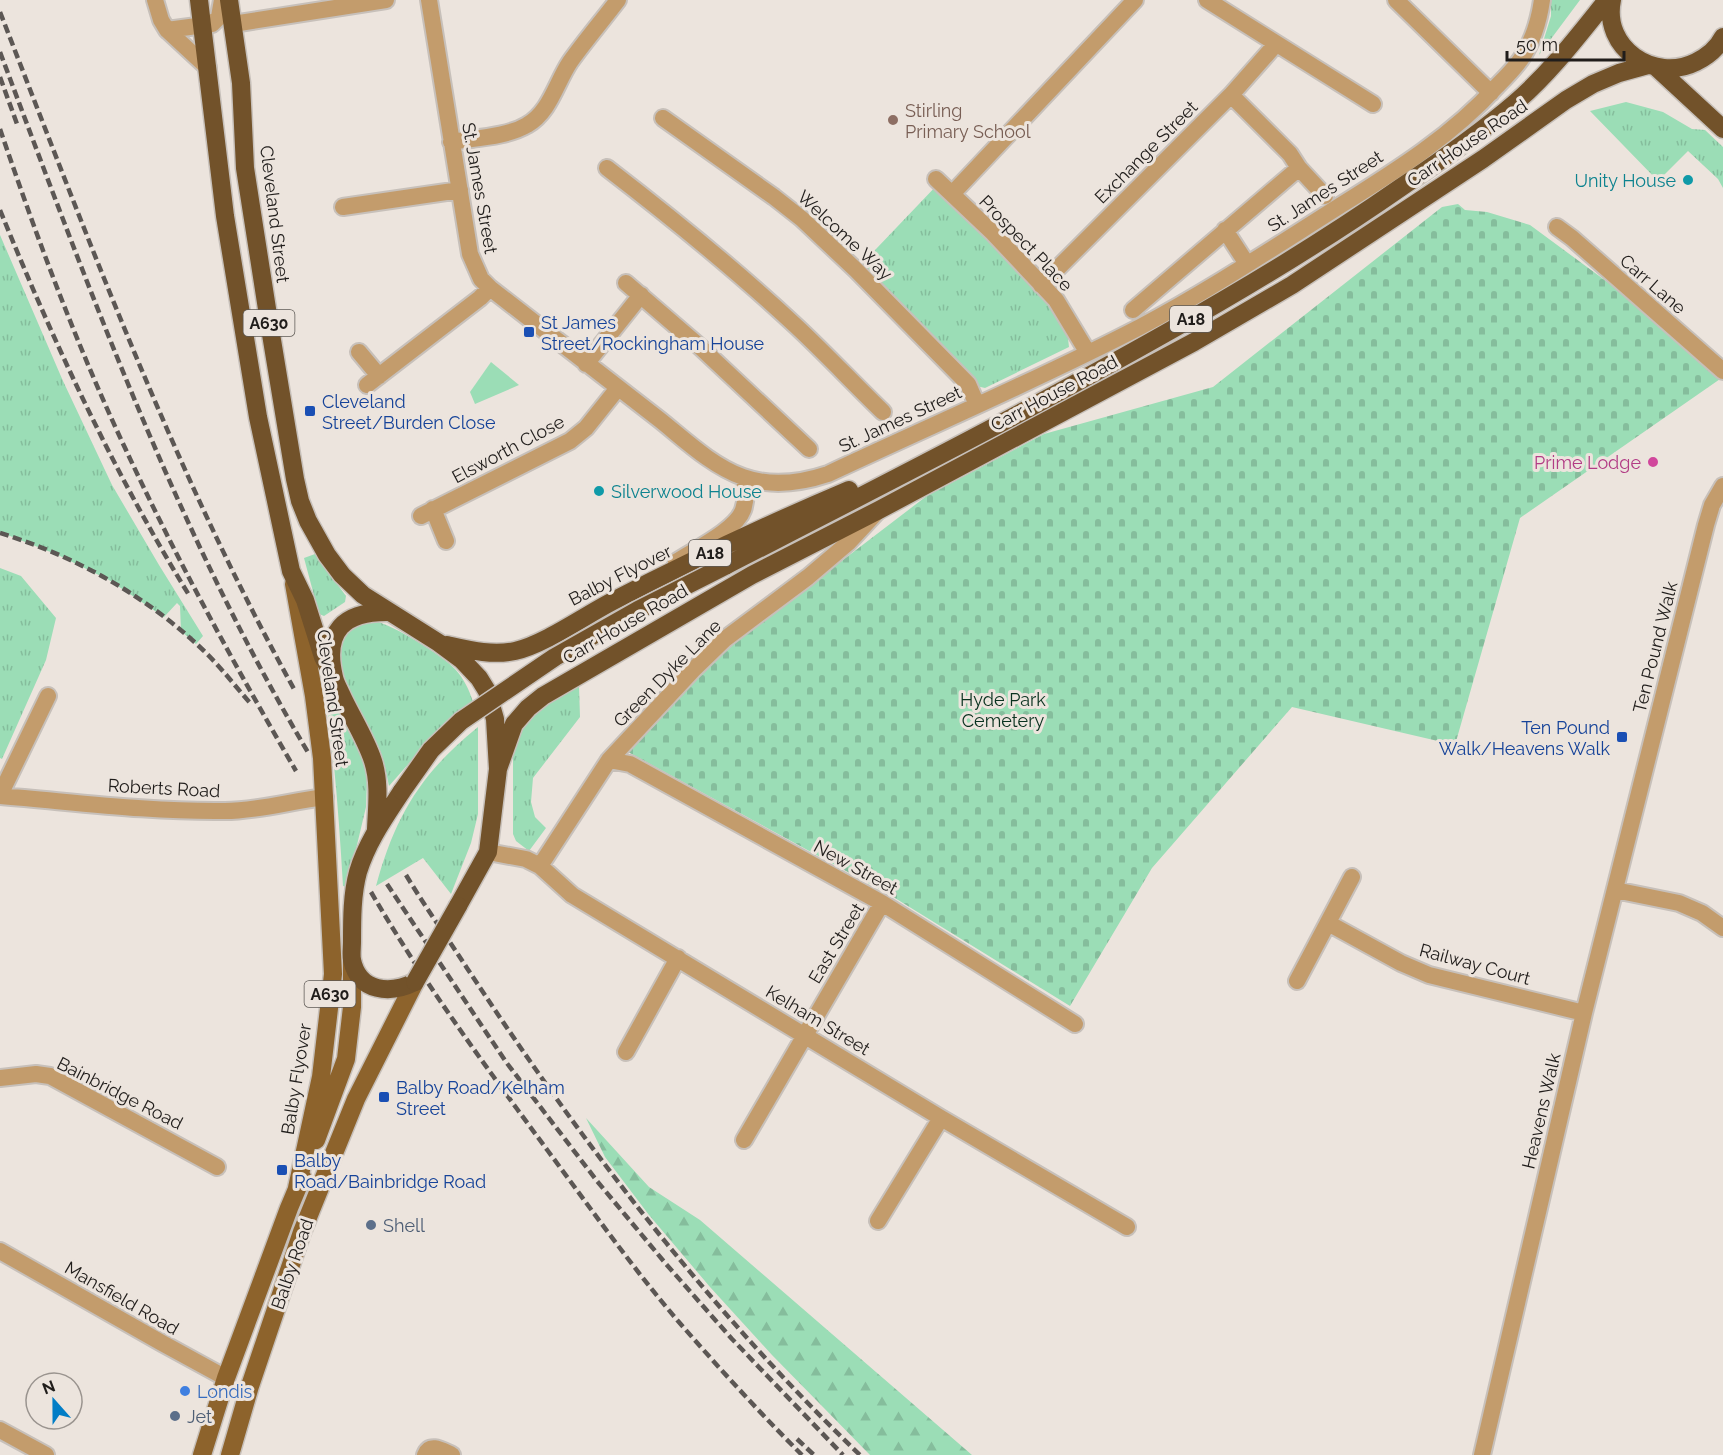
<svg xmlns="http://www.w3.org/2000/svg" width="1723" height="1455" font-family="Raleway,sans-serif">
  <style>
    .grass { fill: url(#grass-tufts) }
    .forest { fill: url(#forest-firs) }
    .cemetery { fill: url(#cemetery-stones) }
    .park { fill: #9bddb6 }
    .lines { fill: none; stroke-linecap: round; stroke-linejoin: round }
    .minor-casing { stroke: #c7c0ba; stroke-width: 20 }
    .major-casing { stroke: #c7c0ba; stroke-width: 21 }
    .highway-casing { stroke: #c7c0ba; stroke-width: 21 }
    .minor { stroke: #c39c6c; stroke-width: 16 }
    .major { stroke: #8d632c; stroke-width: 18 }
    .highway { stroke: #72522a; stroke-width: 18 }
    .rail { stroke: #5c5754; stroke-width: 4.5; stroke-dasharray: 9 4.5; stroke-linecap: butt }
    .highway-bridge-casing { stroke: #c7c0ba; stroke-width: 21; stroke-linecap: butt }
    .highway-bridge { stroke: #72522a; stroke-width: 18 }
    .education-dot { fill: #8d6e63; stroke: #ece4dd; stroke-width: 2 }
    .culture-dot { fill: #0f9aa8; stroke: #ece4dd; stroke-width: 2 }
    .transit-dot { fill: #1a4fb4; stroke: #ece4dd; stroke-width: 2 }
    .hotel-dot { fill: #d1479c; stroke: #ece4dd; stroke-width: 2 }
    .service-dot { fill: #5c6f8a; stroke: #ece4dd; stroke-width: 2 }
    .shop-dot { fill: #3f7fe0; stroke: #ece4dd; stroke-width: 2 }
    .labels { text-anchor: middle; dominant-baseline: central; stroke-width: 6; stroke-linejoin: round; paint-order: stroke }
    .shield { fill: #ece4dd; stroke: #5d5955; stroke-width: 1.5 }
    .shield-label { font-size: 16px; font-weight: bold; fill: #201d1b }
    .education-label { font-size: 18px; fill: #785e54; stroke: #ece4dd; text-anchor: start }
    .street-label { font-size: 18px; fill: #201d1b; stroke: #ece4dd }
    .culture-label { font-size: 18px; fill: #0d838f; stroke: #ece4dd; text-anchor: end }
    .transit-label { font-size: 18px; fill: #164399; stroke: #ece4dd; text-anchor: start }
    .hotel-label { font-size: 18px; fill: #b23c85; stroke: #ece4dd; text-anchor: end }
    .park-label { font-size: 18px; fill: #09321f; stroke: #ece4dd }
    .service-label { font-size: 18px; fill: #4e5e75; stroke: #ece4dd; text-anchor: start }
    .shop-label { font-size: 18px; fill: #366cbe; stroke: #ece4dd; text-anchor: start }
  </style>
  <defs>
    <pattern id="grass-tufts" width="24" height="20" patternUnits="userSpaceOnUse" patternTransform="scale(1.5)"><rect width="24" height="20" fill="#9bddb6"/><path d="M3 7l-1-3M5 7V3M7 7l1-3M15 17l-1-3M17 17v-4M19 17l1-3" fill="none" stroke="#85bd9c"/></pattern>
    <pattern id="forest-firs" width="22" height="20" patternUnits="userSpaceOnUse" patternTransform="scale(1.5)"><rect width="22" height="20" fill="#9bddb6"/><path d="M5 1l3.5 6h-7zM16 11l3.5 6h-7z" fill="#85bd9c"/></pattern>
    <pattern id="cemetery-stones" width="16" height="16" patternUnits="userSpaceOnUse" patternTransform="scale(1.5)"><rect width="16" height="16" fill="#9bddb6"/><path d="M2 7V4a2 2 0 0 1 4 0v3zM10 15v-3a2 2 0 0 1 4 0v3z" fill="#85bd9c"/></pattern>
  </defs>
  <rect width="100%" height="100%" fill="#ece4dd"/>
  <path class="grass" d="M 1551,0 L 1580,0 L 1539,55 L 1551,16 Z
    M 1626,102 L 1663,112 L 1692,129 L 1705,130 L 1723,147 L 1723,188 L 1718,179 L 1688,151 L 1658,181 L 1590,111 Z
    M 939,183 L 1065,313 L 1069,347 L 985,388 L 968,384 L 856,270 Z
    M 0,235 L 63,381 L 112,485 L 159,565 L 203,636 L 196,644 L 181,631 L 180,606 L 177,603 L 164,617 L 109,580 L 58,555 L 0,532 Z
    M 315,554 L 346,596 L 345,602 L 324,616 L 319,614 L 304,558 Z
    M 0,568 L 21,576 L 56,618 L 46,660 L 2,759 L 0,758 Z
    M 375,621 C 393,625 442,655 455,669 C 464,679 469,689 473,702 L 433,736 L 389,786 C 386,772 384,759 378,746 C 366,718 313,646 357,625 C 362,623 369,622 375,621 Z
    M 324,683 L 363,759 L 367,778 L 366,807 L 347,887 L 343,886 C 339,818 334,751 324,683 Z
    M 579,686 L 580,717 L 533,778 L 531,802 L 535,817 L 546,828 L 529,851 L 516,841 L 513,834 L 513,746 L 518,732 L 538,710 Z
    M 478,727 L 478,814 L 471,843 L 451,894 L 423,858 L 376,886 C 395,816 421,773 478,727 Z"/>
  <path class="forest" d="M 586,1118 L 649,1187 L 700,1220 L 972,1455 L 870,1455 L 772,1355 L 710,1287 L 649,1215 L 605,1157 Z"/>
  <path class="cemetery" d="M 1458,204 L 1465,210 L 1487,212 L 1530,225 L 1701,351 L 1723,377 L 1520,518 L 1455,745 L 1292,707 L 1152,868 L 1070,1006 L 890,895 L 628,752 L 653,727 L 689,686 L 738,640 L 928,495 L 1044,434 L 1213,387 L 1442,207 Z"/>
  <path class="park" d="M 491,362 L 519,385 L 475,404 L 470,392 Z"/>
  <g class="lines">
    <g class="minor-casing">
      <path id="minor" d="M 155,0 L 161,20 L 167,30 L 212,24 L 219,17 L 222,0
        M 429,0 L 470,254 L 481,279 L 490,288 C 547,332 603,376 660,420 C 685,440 712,466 743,477 C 771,487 801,483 828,474 C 932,425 1038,380 1140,327 C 1208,291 1273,248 1338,207 C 1394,172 1452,136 1497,86 C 1505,78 1514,69 1521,59 C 1533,41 1539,21 1542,0
        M 1207,0 L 1373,104
        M 1396,0 L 1491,93
        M 233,24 L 386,0
        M 167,30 L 208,68
        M 1231,95 L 1290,154 L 1299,168 L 1325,196
        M 663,118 L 774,197 L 802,219 L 856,270 L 968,384 L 977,405
        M 451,142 C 474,138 507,137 527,125 C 550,112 556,83 570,62 C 585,41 602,21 618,0
        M 607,168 C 672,218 736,270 796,326 C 826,354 854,384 883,412
        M 936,179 L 993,233 L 1056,300 L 1088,353
        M 952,194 L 1135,0
        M 343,207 L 460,190
        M 1557,227 L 1572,238 L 1723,371
        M 1225,230 L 1247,264
        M 626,283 L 698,345 L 809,449
        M 1041,285 L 1231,95 L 1276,44
        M 1133,310 L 1299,168
        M 359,352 L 379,376
        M 586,364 L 641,295
        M 367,385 L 480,298 L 490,288
        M 433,509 L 446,541
        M 421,516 L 570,441 L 586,428 L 618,388
        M 676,562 C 694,550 736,530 743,510 C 747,499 746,489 744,478
        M 609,760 L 630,764 L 882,903 L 1075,1024
        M 0,795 L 48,696
        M 0,796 C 74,802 150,812 225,811 C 258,811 291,801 325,797
        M 488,852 L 526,859 L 540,866 L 572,895 L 941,1118 L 1127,1227
        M 540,866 L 609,760 L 693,670 L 725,639 L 808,577 L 848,543 L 876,513
        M 1615,890 L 1679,903 L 1702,913 L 1723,928
        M 1328,923 L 1401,963 L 1429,975 L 1584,1013
        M 1297,981 L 1352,877
        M 626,1052 L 678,958
        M 0,1078 L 36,1074 L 50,1076 L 217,1167
        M 744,1140 L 882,903
        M 878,1221 L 941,1118
        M 0,1251 L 162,1343 L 226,1378
        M 0,1430 L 46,1455
        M 425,1455 C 430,1442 443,1451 452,1455
        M 1482,1455 L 1584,1013 L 1706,525 L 1712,505 L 1723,486"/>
    </g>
    <g class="major-casing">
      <path id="major" d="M 294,584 L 314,696 L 322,758 L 333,974 L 321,1077 L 297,1188
        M 316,1140 L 346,1059 L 352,1007 L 352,961
        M 202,1455 L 226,1378 L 289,1208 L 302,1177
        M 230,1455 L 250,1386 L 302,1232 L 356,1099 L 415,982"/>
    </g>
    <g class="highway-casing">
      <path id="highway" d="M 199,0 L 225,216 L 258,417 L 291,571 L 305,600 L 323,657 L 334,678
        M 229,0 L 241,83 L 245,168 L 270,328 L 295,479 L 300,501 L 308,521 L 327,555 L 342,575 L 363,595 L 439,643 L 462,660 L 479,678 L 487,691 L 495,719 L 498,769 L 488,852 L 458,906
        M 1612,0 C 1602,48 1654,83 1696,62 C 1708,56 1717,49 1723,37
        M 1657,68 L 1723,129
        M 725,566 C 873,490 1021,415 1166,333 C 1246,288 1324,241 1400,188 C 1440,161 1479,134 1515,103 C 1550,73 1578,36 1607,0
        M 447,645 C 469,650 492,656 515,651 C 545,644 584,616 613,601 C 690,561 769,524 849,490
        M 498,769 L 514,724 L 528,708 L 543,696 L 752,575 L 879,510 L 1194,342 L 1292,285 L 1483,159 L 1566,100 L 1593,84 L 1619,73 L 1648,65
        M 402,791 C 385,817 367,842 358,872 C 352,894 352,919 352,942 C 352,947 351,955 352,960 C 359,993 391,994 415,982
        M 376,829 C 377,806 380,783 373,761 C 366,739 351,716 341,694 C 339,689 335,683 334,677 C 323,631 344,611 389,612"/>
    </g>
    <use href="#minor" class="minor"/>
    <use href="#major" class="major"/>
    <use href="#highway" class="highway"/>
    <path class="rail" d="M 0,12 C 89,241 175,474 294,689
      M 0,52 C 90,292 178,534 309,754
      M 0,77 L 17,124
      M 0,129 C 37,238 77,346 126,450 C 177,560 235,666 296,771
      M 0,210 C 54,343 114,473 189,595
      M 0,533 C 75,556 145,595 202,649 C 220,666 235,686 251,704
      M 406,875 C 424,905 444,933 463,962 C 579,1139 707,1308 860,1455
      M 387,884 L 506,1062 L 597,1181 L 666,1264 L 732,1339 L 843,1455
      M 371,892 C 424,983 486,1067 548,1151 C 591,1209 632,1267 678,1321 C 718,1367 759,1412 802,1455
      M 797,1439 L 814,1455"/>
    <g class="highway-bridge-casing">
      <path id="highway-bridge" d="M 402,791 L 431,750 L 461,721 L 555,657 L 638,610 L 725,566
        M 415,982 L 458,906"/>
    </g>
    <use href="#highway-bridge" class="highway-bridge"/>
  </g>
  <circle class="education-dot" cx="893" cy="120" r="6"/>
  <g class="culture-dot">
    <circle cx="1688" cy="180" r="6"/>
    <circle cx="599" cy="491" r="6"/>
  </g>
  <g class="transit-dot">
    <rect x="523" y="326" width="12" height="12" rx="3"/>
    <rect x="304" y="405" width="12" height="12" rx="3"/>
    <rect x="1616" y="731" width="12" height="12" rx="3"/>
    <rect x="378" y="1091" width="12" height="12" rx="3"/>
    <rect x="276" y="1164" width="12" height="12" rx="3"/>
  </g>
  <circle class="hotel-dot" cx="1653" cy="462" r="6"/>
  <g class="service-dot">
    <circle cx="371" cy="1225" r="6"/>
    <circle cx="175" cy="1416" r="6"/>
  </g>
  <circle class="shop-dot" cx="185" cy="1391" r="6"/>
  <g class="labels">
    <g class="shield">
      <rect x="1170" y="306" width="42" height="26" rx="4.5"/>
      <rect x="243.5" y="310" width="51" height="26" rx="4.5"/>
      <rect x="689" y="540" width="42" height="26" rx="4.5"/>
      <rect x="304.5" y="981" width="51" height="26" rx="4.5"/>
    </g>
    <g class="shield-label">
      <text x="1191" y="319">A18</text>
      <text x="269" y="323">A630</text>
      <text x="710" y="553">A18</text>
      <text x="330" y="994">A630</text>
    </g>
    <g class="education-label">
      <text x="905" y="110">Stirling<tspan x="905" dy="21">Primary School</tspan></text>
    </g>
    <g class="street-label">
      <text transform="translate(1467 143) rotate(-34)">Carr House Road</text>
      <text transform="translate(1146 152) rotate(-45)">Exchange Street</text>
      <text transform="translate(480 188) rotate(80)">St. James Street</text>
      <text transform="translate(1325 191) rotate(-33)">St. James Street</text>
      <text transform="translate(275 214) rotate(83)">Cleveland Street</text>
      <text transform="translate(845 235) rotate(43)">Welcome Way</text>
      <text transform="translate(1026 243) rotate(46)">Prospect Place</text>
      <text transform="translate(1653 284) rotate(41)">Carr Lane</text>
      <text transform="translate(1054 393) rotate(-28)">Carr House Road</text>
      <text transform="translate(900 419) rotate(-25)">St. James Street</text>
      <text transform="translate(508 449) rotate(-28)">Elsworth Close</text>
      <text transform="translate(620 575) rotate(-27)">Balby Flyover</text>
      <text transform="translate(625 624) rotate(-30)">Carr House Road</text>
      <text transform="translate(1655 647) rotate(-76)">Ten Pound Walk</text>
      <text transform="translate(667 673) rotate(-45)">Green Dyke Lane</text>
      <text transform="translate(333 698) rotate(82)">Cleveland Street</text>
      <text transform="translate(164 788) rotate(3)">Roberts Road</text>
      <text transform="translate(856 867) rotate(29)">New Street</text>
      <text transform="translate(836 943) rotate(-59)">East Street</text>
      <text transform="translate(1475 964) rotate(15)">Railway Court</text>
      <text transform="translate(818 1020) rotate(31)">Kelham Street</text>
      <text transform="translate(296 1079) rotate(-81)">Balby Flyover</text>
      <text transform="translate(120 1093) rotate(27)">Bainbridge Road</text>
      <text transform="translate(1541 1111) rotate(-77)">Heavens Walk</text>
      <text transform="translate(292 1264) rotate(-71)">Balby Road</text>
      <text transform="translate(122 1298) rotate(30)">Mansfield Road</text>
    </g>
    <g class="culture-label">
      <text x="1676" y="180">Unity House</text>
      <text x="611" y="491" text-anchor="start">Silverwood House</text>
    </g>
    <g class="transit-label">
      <text x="541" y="322">St James<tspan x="541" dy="21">Street/Rockingham House</tspan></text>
      <text x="322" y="401">Cleveland<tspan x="322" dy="21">Street/Burden Close</tspan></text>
      <text x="1610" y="727" text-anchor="end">Ten Pound<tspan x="1610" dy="21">Walk/Heavens Walk</tspan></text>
      <text x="396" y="1087">Balby Road/Kelham<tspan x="396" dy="21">Street</tspan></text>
      <text x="294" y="1160">Balby<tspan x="294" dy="21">Road/Bainbridge Road</tspan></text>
    </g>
    <g class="hotel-label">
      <text x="1641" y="462">Prime Lodge</text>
    </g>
    <g class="park-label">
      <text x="1003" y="699">Hyde Park<tspan x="1003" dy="21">Cemetery</tspan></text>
    </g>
    <g class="service-label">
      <text x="383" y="1225">Shell</text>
      <text x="187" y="1416">Jet</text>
    </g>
    <g class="shop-label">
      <text x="197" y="1391">Londis</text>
    </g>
  </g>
  <g transform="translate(54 1401) rotate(339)"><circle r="28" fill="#ece4dd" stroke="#9a948f" stroke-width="1.5"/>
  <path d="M0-4.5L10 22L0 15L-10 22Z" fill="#017dc6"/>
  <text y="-9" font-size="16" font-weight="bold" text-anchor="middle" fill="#201d1b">N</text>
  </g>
  <path d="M1507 51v9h117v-9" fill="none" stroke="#201d1b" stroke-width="3"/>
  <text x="1516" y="51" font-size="18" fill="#201d1b" stroke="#ece4dd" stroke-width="4.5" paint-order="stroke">50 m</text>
</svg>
